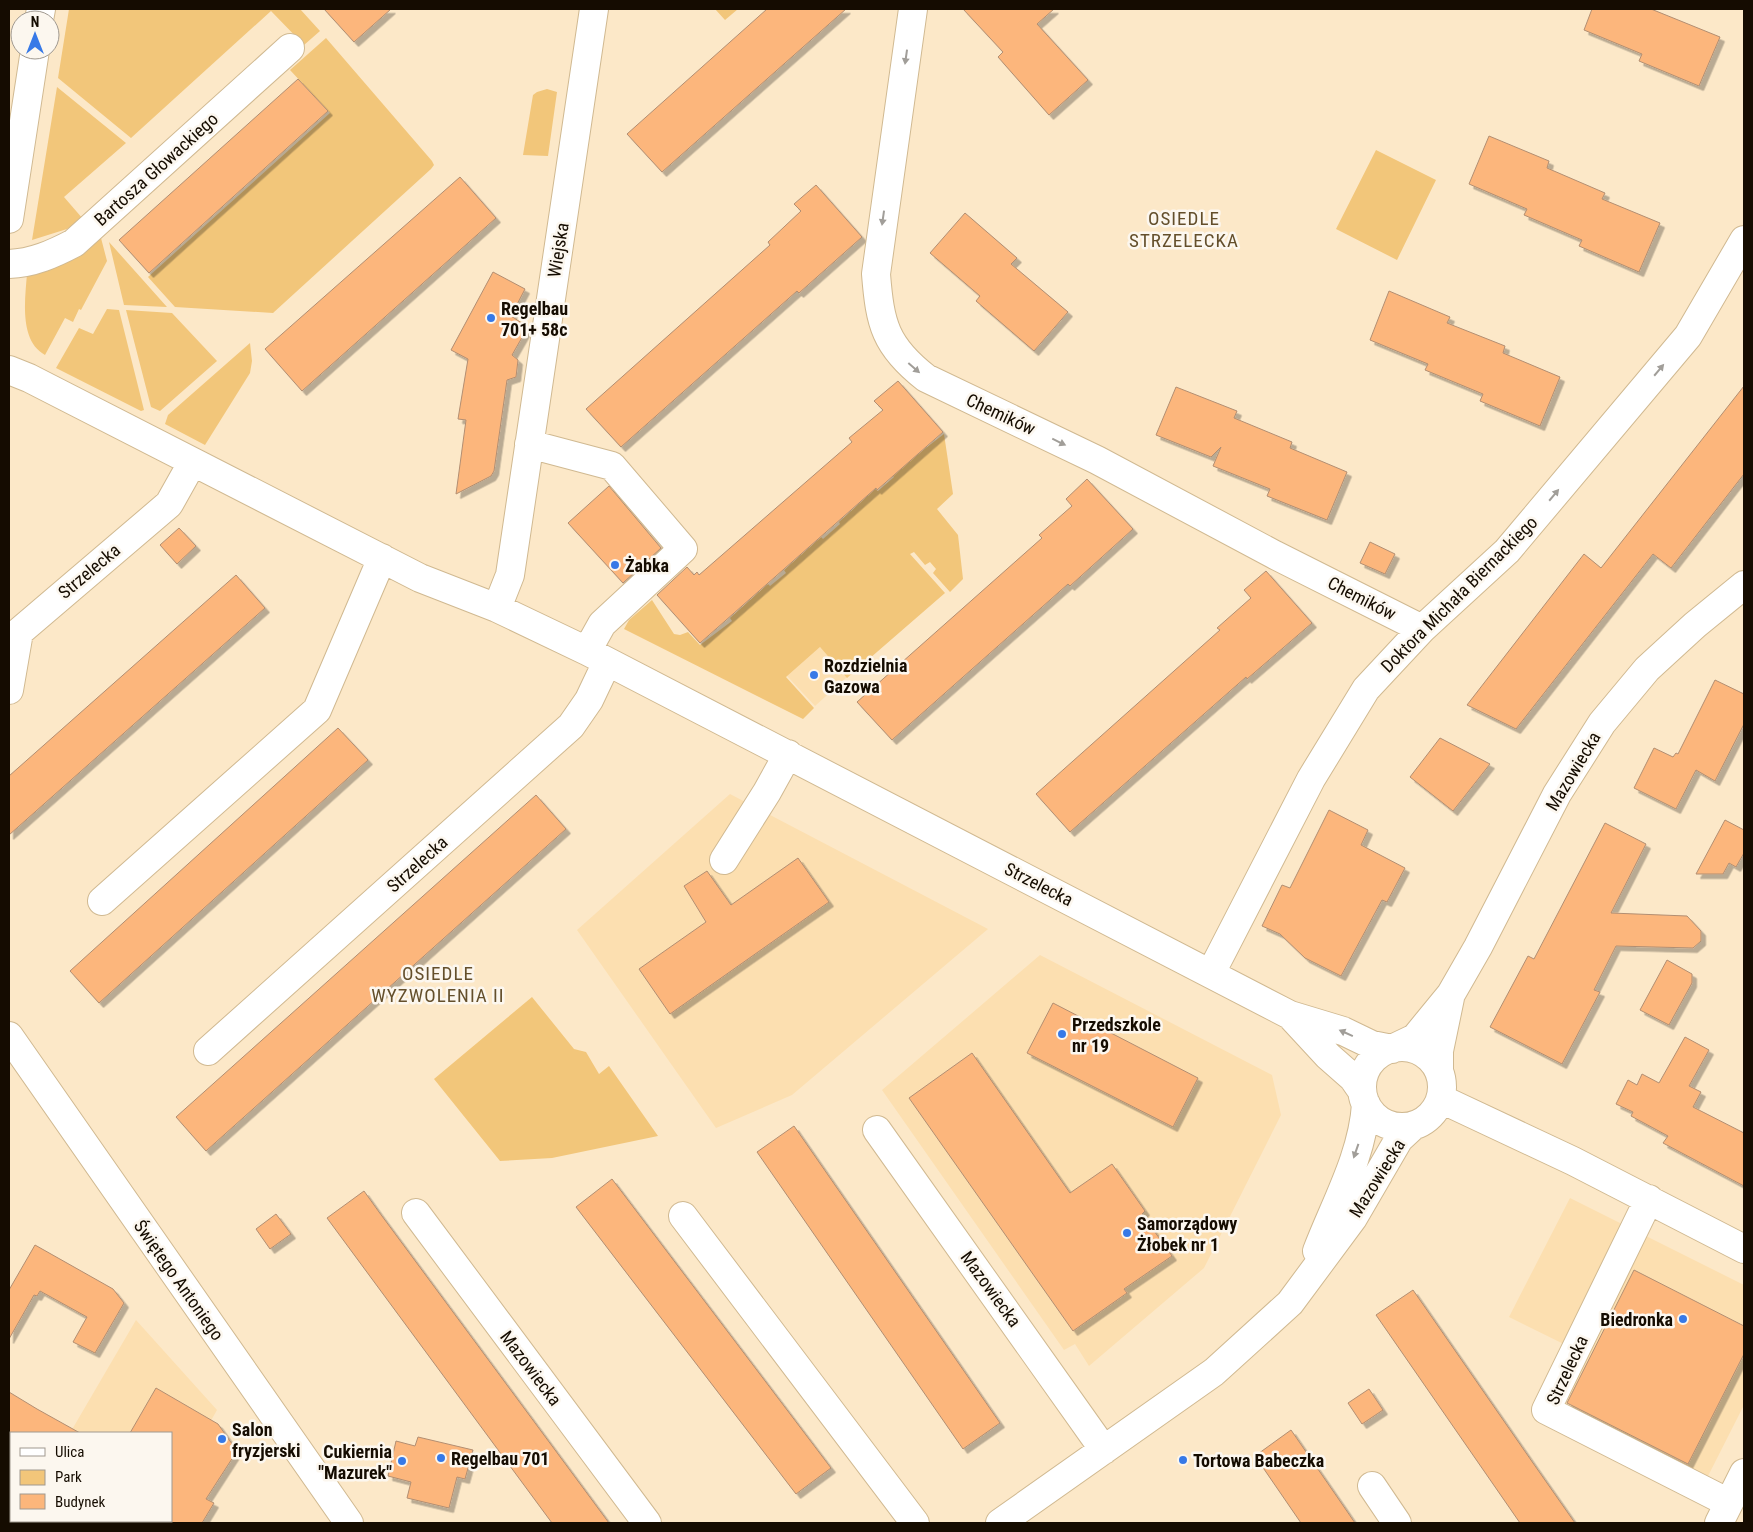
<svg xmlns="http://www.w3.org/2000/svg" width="1753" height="1532" font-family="'Roboto Condensed',sans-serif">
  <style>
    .built { fill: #fcdfb0 }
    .green { fill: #f2c67a }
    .building { fill: #fcb67b; stroke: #b28e72; filter: url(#shadow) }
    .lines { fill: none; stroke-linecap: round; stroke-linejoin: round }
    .street-casing { stroke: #d0b991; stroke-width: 30 }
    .secondary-casing { stroke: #d0b991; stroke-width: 30 }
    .street { stroke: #fff; stroke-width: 28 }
    .secondary { stroke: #fff; stroke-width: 28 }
    .oneway { fill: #a19e99 }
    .poi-dot { fill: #3779e7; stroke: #fcf7ef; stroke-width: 2 }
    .labels { text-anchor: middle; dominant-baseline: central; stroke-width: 5; stroke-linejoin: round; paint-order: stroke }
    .street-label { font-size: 18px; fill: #150c01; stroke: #fcf7ef }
    .poi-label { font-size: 18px; font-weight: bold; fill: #150c01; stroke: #fcf7ef; text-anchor: start }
    .neighbourhood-label { font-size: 19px; letter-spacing: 1px; fill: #644f2b; stroke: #fcf7ef }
  </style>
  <defs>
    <filter id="shadow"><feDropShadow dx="4.5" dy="4.5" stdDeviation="0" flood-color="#0004"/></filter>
  </defs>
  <rect width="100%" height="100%" fill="#fce8c8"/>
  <path class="built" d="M 820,647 L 847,677 L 815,706 L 787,676 Z
    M 730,794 L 988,929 L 792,1095 L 716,1128 L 577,930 Z
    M 1040,955 L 1272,1075 L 1281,1115 L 1204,1268 L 1089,1366 L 1075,1344 L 1064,1350 L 882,1090 Z
    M 1570,1198 L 1744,1285 L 1744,1405 L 1705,1482 L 1560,1407 L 1586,1355 L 1509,1317 Z
    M 136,1320 L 217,1410 L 171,1491 L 171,1433 L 70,1433 Z
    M 19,1521 L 154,1521 L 153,1523 L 18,1523 Z"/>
  <path class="green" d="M 69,9 L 300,9 L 320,31 L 304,45 L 271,11 L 131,138 L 58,78 Z
    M 715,9 L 738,9 L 725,20 Z
    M 326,38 L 432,161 L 434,165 L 431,169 L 273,313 L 175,307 L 148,277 L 330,113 L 290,70 Z
    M 57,87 L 126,143 L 64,197 L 83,219 L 67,229 L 32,240 Z
    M 547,89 L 557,92 L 548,156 L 523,155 L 533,95 L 537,92 Z
    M 1376,150 L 1436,180 L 1397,260 L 1336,229 Z
    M 101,238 L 107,261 L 81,310 L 79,309 L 73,322 L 65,318 L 45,355 C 19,341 25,299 27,274 L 72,257 Z
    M 109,242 L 167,307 L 124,305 Z
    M 107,309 L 119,310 L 144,410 L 141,411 L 56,368 L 79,328 L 93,334 Z
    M 126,310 L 172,313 L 217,361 L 160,411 L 151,407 Z
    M 250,343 L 252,361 L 250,373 L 205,445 L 165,424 L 168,415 Z
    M 944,434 L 953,494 L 937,509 L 958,535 L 963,579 L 950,592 L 933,573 L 936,569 L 930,562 L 925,565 L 914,552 L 910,554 L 945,593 L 847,678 L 820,647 L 786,677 L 814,708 L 803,719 L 624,629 L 629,620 L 652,600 L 674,634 L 680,635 L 688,632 L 700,645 L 732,621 L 730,618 L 768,584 L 770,586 L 786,573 L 784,570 L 821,537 L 823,539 L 840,524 L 839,522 L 875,489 L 878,491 L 894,477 L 892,474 Z
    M 532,997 L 574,1049 L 586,1052 L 599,1074 L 609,1066 L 658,1136 L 552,1158 L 500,1161 L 434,1079 Z"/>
  <path class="building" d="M 324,9 L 391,9 L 354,42 Z
    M 767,9 L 846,9 L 662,172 L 627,134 Z
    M 963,9 L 1054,9 L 1037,24 L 1088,80 L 1049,115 L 998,57 L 1003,52 Z
    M 1592,9 L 1651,9 L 1720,37 L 1699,86 L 1639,61 L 1642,54 L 1584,30 Z
    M 298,79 L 328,111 L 149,273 L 119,240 Z
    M 1489,136 L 1549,161 L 1547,168 L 1605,193 L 1602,199 L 1660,223 L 1639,272 L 1579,246 L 1582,240 L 1524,215 L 1527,209 L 1469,184 Z
    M 460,177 L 496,218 L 302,391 L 265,349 Z
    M 816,185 L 862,237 L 799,293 L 797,291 L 621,447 L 586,409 L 770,245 L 768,242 L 801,211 L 794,204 Z
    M 965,213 L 1017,258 L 1011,264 L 1068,312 L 1034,351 L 976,301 L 980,296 L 930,253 Z
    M 493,272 L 525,289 L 511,316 L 528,327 L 512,355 L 518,360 L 516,377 L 507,380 L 494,471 L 491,476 L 456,494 L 466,420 L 458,419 L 468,359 L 451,350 Z
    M 1389,291 L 1450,317 L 1447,323 L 1505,346 L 1503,353 L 1560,377 L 1540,426 L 1480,401 L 1483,394 L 1425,370 L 1428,364 L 1370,340 Z
    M 898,381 L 943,432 L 877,490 L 876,488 L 700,643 L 657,595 L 687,567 L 694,575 L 697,572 L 699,575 L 852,442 L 849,438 L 883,410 L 874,401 Z
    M 1744,386 L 1744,474 L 1671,568 L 1653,554 L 1516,729 L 1467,705 L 1584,554 L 1601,568 Z
    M 1176,387 L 1237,411 L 1234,418 L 1292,442 L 1290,448 L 1347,472 L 1327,520 L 1267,496 L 1270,489 L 1213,466 L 1221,447 L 1211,457 L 1156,435 Z
    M 1087,479 L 1133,529 L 1070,586 L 1068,584 L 892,740 L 857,702 L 1042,538 L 1039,535 L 1072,506 L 1066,499 Z
    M 609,486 L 661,548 L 623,583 L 568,523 Z
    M 179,528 L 196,546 L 177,564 L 160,545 Z
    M 1370,542 L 1395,554 L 1385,574 L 1360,563 Z
    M 1266,571 L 1312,623 L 1247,679 L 1246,677 L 1070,832 L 1036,794 L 1220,630 L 1217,628 L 1251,598 L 1244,590 Z
    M 236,575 L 265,608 L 9,835 L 9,776 Z
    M 1715,680 L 1744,694 L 1744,724 L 1715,781 L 1696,770 L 1676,809 L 1634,788 L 1654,748 L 1673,757 L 1676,753 L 1678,754 Z
    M 338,728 L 368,760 L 99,1003 L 70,971 Z
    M 1440,738 L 1490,764 L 1453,811 L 1410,777 Z
    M 536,795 L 566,829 L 206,1151 L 176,1117 Z
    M 1329,810 L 1368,830 L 1361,845 L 1405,868 L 1387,902 L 1382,900 L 1341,976 L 1305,958 L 1280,934 L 1262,926 L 1282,885 L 1290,888 Z
    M 1725,820 L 1744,830 L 1744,853 L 1736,867 L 1729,863 L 1723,874 L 1696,874 Z
    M 1605,823 L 1646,844 L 1611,913 L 1687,916 L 1701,931 L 1701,941 L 1693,948 L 1616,946 L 1594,990 L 1600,992 L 1562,1064 L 1490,1027 L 1528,956 L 1534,959 Z
    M 798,858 L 829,902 L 670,1014 L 639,969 L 706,922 L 684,886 L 707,871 L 731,905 Z
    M 1667,960 L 1692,974 L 1692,983 L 1669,1025 L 1640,1010 Z
    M 1053,1003 L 1198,1078 L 1173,1127 L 1027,1053 Z
    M 1685,1037 L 1709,1050 L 1689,1086 L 1701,1092 L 1693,1107 L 1744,1133 L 1744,1186 L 1663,1143 L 1668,1136 L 1631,1116 L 1633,1112 L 1616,1104 L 1628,1080 L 1637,1085 L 1642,1074 L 1659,1083 Z
    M 972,1053 L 1070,1193 L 1112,1164 L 1145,1211 L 1142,1214 L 1172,1256 L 1124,1289 L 1127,1293 L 1073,1331 L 909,1098 Z
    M 794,1126 L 1000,1423 L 963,1449 L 757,1152 Z
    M 612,1179 L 831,1468 L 796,1494 L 576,1207 Z
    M 364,1191 L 379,1212 L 609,1523 L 552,1523 L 327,1218 Z
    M 276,1214 L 291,1234 L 270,1249 L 256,1229 Z
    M 35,1245 L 113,1289 L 124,1303 L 95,1353 L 73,1342 L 87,1317 L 40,1291 L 37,1296 L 34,1295 L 9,1339 L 9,1290 Z
    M 1634,1270 L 1744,1326 L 1744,1354 L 1688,1464 L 1567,1403 Z
    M 1413,1290 L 1533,1463 L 1575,1523 L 1520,1523 L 1376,1315 Z
    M 156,1388 L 218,1424 L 237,1451 L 206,1499 L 214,1503 L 202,1523 L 171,1523 L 171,1433 L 130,1433 Z
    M 1369,1389 L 1383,1410 L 1362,1424 L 1348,1403 Z
    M 9,1392 L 37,1409 L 80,1433 L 9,1433 Z
    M 1291,1430 L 1342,1504 L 1355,1523 L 1301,1523 L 1255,1456 Z
    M 418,1437 L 473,1450 L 465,1479 L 457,1477 L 449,1508 L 407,1498 L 411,1482 L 388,1476 L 396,1441 L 415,1446 Z"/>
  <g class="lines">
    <g class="street-casing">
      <path id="street" d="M 913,9 L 876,274 C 880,324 885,346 926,378 L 1097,460 L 1275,555 L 1422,629
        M 9,264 C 33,263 53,254 74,243 L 290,48
        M 9,370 L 29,378 L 420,578 L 497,608 L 587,651 L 1290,1015 L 1343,1031 L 1372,1045 L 1392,1049
        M 529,444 L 612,466 L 683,549 L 602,624 L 587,651
        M 497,608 L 510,575 L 594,9
        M 9,690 L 19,632 L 169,504 L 192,463
        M 724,860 L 767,792 L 788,754
        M 102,901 L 317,710 L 382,558
        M 1211,973 L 1311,779 L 1366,689 L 1422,629 L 1507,551 L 1688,336 L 1744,240
        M 1291,1016 L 1328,1056 L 1353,1078 L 1362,1091
        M1362 1087a40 40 0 1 1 80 0a40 40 0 1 1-80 0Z
        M 1392,1049 L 1415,1038 L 1451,994 L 1478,947 L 1557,794 L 1602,723 L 1647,669 L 1695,625 L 1744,585
        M 208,1051 L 571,726 L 589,700 L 607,662
        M 1439,1070 L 1439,1051 L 1450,998
        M 1441,1099 L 1573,1161 L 1744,1249
        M 877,1130 L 1104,1450
        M 1649,1199 L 1546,1410 L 1729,1503
        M 416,1213 L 647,1523
        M 683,1216 L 915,1523
        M 1317,1251 C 1335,1204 1363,1155 1366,1104
        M 1372,1486 L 1397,1523
        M 1000,1523 L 1214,1372 L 1290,1303 L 1353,1218 L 1399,1139 L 1413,1126
        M 1719,1523 L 1744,1473"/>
    </g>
    <g class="secondary-casing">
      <path id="secondary" d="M 39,20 L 41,9
        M 9,219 L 35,50
        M 9,1036 L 349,1523"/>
    </g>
    <use href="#street" class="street"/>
    <use href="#secondary" class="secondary"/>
  </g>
  <defs><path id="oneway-solid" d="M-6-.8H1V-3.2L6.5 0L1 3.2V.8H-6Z" transform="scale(1.25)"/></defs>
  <g class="oneway">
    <use href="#oneway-solid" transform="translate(906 57) rotate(98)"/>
    <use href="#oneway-solid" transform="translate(883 218) rotate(98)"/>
    <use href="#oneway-solid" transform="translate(914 368) rotate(41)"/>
    <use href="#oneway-solid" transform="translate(1659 370) rotate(-50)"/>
    <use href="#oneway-solid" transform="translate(1059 442) rotate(26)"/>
    <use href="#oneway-solid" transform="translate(1554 495) rotate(-50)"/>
    <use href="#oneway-solid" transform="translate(1346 1033) rotate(-156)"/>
    <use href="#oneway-solid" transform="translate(1356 1151) rotate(109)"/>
  </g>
  <g class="poi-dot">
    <circle cx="491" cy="318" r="5"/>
    <circle cx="615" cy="565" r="5"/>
    <circle cx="814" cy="675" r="5"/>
    <circle cx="1062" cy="1034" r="5"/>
    <circle cx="1127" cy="1233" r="5"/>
    <circle cx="1683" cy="1319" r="5"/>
    <circle cx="222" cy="1439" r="5"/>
    <circle cx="441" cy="1458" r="5"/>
    <circle cx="1183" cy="1460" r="5"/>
    <circle cx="402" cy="1461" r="5"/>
  </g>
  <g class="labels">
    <g class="street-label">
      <text transform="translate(156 169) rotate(-42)">Bartosza Głowackiego</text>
      <text transform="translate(558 250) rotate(-81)">Wiejska</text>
      <text transform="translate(1001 414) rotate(25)">Chemików</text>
      <text transform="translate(89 571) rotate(-40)">Strzelecka</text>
      <text transform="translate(1459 594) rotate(-45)">Doktora Michała Biernackiego</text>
      <text transform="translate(1362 598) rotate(27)">Chemików</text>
      <text transform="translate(1573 771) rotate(-59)">Mazowiecka</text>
      <text transform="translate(417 864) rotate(-42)">Strzelecka</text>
      <text transform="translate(1039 884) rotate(27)">Strzelecka</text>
      <text transform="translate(1377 1178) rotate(-58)">Mazowiecka</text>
      <text transform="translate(179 1280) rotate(55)">Świętego Antoniego</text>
      <text transform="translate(991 1289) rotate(54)">Mazowiecka</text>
      <text transform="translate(531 1368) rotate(53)">Mazowiecka</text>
      <text transform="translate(1567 1370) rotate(-65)">Strzelecka</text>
    </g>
    <g class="poi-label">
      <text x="501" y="308">Regelbau<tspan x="501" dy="21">701+ 58c</tspan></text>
      <text x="625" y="565">Żabka</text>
      <text x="824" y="665">Rozdzielnia<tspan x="824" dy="21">Gazowa</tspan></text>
      <text x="1072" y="1024">Przedszkole<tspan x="1072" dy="21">nr 19</tspan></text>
      <text x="1137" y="1223">Samorządowy<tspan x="1137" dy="21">Żłobek nr 1</tspan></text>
      <text x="1673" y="1319" text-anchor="end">Biedronka</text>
      <text x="232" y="1429">Salon<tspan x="232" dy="21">fryzjerski</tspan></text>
      <text x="392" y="1451" text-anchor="end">Cukiernia<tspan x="392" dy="21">"Mazurek"</tspan></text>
      <text x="451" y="1458">Regelbau 701</text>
      <text x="1193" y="1460">Tortowa Babeczka</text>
    </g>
    <g class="neighbourhood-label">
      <text x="1184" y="218">OSIEDLE<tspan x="1184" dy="22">STRZELECKA</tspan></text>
      <text x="438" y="973">OSIEDLE<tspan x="438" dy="22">WYZWOLENIA II</tspan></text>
    </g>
  </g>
  <rect width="1753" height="1532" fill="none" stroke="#150c01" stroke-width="20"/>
  <rect x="10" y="1432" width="162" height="90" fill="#fcf7ef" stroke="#a09990"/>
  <rect x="20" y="1448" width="25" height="8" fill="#ffffff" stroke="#a09990"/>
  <text x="55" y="1457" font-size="15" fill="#150c01">Ulica</text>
  <rect x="20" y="1470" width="25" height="15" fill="#f2c67a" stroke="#a09990"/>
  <text x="55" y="1482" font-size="15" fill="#150c01">Park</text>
  <rect x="20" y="1494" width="25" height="15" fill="#fcb67b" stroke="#a09990"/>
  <text x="55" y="1507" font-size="15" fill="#150c01">Budynek</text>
  <g transform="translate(35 35)"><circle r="24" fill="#fcf7ef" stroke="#a09990"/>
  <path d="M0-4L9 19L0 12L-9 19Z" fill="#3779e7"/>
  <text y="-8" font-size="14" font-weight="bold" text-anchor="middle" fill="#150c01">N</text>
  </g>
</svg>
